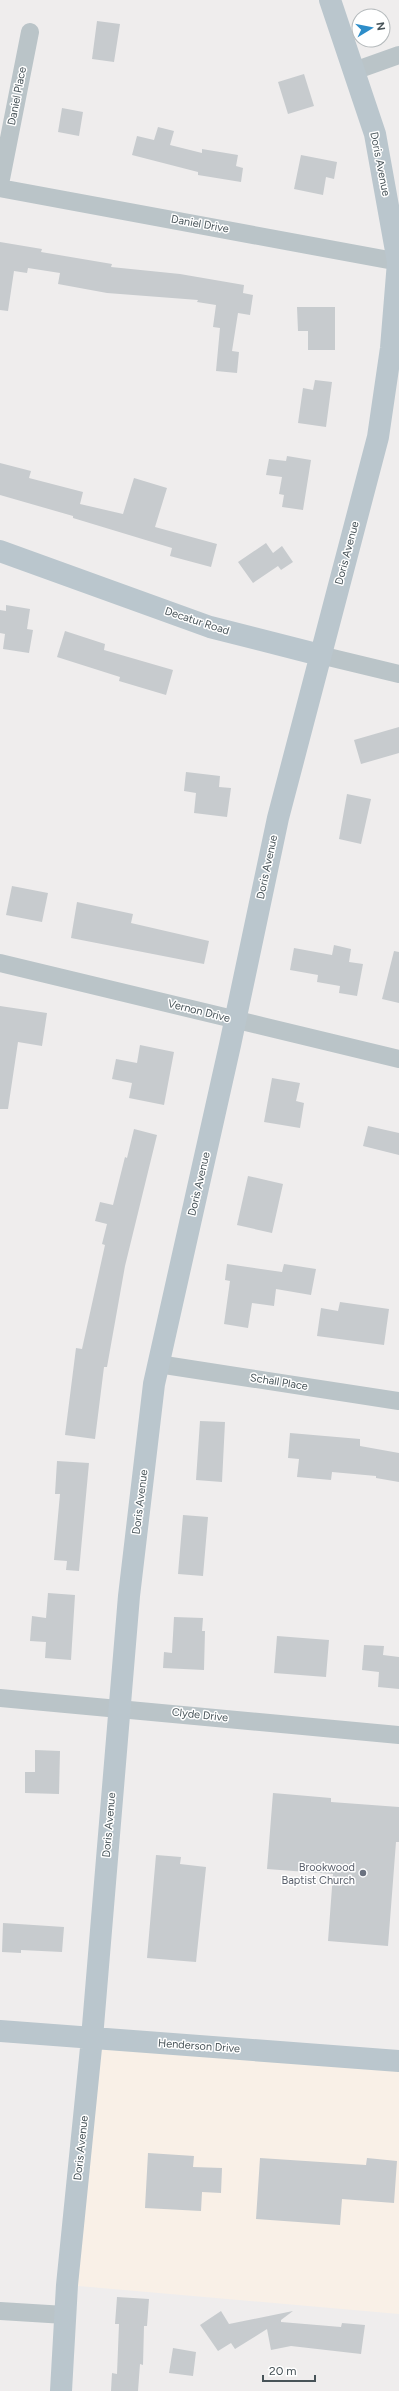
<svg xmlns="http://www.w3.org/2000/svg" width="399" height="2391" font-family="Figtree,sans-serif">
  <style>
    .commercial { fill: #f9f0e7 }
    .building { fill: #c7cbce }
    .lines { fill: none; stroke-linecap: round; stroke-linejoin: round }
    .street { stroke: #bac4c8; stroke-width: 18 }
    .secondary { stroke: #bac6cd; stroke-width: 22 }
    .worship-dot { fill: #6b7280; stroke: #fff; stroke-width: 1.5 }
    .labels { text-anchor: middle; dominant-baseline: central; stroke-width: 3; stroke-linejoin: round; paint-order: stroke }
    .street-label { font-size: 11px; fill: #475358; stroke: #fff }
    .worship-label { font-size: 11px; fill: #5b616d; stroke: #fff; text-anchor: end }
  </style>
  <rect width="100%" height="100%" fill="#efeded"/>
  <path class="commercial" d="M 92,2038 L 399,2061 L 399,2314 L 67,2285 Z"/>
  <path class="building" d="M 97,21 L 120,24 L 114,62 L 92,59 Z
    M 304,74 L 314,106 L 288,114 L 278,82 Z
    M 62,108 L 83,112 L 79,136 L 58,132 Z
    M 158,127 L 174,131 L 170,145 L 202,153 L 202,149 L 238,155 L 236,166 L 243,168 L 241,182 L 198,175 L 198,172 L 132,155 L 137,136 L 154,140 Z
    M 301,155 L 337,162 L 334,179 L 326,177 L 323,195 L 294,189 Z
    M 0,242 L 42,249 L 41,252 L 112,264 L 111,267 L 180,274 L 244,285 L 243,293 L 253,295 L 250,315 L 238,313 L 232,351 L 239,352 L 237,373 L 216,371 L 220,328 L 213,327 L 216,305 L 197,302 L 198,300 L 107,293 L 58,284 L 60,273 L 28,268 L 27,273 L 14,271 L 8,311 L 0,310 Z
    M 297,307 L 335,307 L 335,350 L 308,350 L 308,331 L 298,331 Z
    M 315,380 L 332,382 L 326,427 L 298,423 L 303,388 L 313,390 Z
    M 287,456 L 311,460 L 303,510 L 282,507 L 284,495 L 279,494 L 282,477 L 266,475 L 269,459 L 286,461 Z
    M 0,463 L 31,471 L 29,478 L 83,492 L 80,504 L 123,514 L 134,478 L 167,488 L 155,527 L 217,544 L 211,567 L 170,556 L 172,548 L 73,518 L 73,516 L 0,495 Z
    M 266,543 L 273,553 L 282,546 L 293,562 L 281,570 L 278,566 L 253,583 L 238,562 Z
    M 6,605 L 30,609 L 27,629 L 33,630 L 29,653 L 3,649 L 5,634 L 0,633 L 0,610 L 6,611 Z
    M 65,631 L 105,644 L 104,650 L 173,670 L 166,695 L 119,681 L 120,677 L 57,657 Z
    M 399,727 L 399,753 L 361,764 L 354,740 Z
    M 186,772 L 220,776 L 219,787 L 231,788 L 227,817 L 194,813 L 196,793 L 184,791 Z
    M 347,794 L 371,799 L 361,844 L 339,839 Z
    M 12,886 L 48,893 L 42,922 L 6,915 Z
    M 77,902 L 133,914 L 131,923 L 209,941 L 204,964 L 71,938 Z
    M 334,945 L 351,949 L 349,962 L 363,964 L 357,996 L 339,993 L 340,986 L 317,982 L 318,975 L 290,970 L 294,948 L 332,955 Z
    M 394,951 L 399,952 L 399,1003 L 382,999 Z
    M 0,1006 L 47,1013 L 42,1046 L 18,1042 L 8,1109 L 0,1109 Z
    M 140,1045 L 174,1052 L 164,1105 L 129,1098 L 132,1083 L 112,1079 L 116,1059 L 137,1063 Z
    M 272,1078 L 300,1083 L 296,1101 L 304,1103 L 300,1128 L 264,1122 Z
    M 368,1126 L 399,1133 L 399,1155 L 363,1146 Z
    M 134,1129 L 157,1135 L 125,1266 L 107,1367 L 104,1367 L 95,1439 L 65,1435 L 76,1348 L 82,1349 L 105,1245 L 102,1244 L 107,1224 L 95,1221 L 100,1202 L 113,1205 L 125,1157 L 127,1158 Z
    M 248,1176 L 283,1184 L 272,1233 L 237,1225 Z
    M 227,1264 L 282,1272 L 284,1264 L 316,1269 L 311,1295 L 276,1289 L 274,1306 L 252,1303 L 248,1328 L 224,1324 L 230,1281 L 225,1280 Z
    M 340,1302 L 389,1309 L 384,1345 L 317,1336 L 321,1308 L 338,1311 Z
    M 200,1421 L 225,1422 L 222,1482 L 196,1480 Z
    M 290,1433 L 360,1439 L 360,1446 L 399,1453 L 399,1482 L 376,1478 L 376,1476 L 332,1472 L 331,1480 L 297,1477 L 299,1459 L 288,1458 Z
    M 57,1461 L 89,1463 L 79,1571 L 66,1570 L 67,1561 L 54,1560 L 60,1494 L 55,1494 Z
    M 183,1515 L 208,1517 L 203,1576 L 178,1574 Z
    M 48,1593 L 75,1595 L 71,1660 L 45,1658 L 46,1642 L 30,1641 L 32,1616 L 46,1618 Z
    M 174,1617 L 203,1618 L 202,1631 L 205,1631 L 204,1670 L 163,1668 L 164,1652 L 172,1653 Z
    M 277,1636 L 329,1640 L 326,1677 L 274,1673 Z
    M 364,1645 L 384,1646 L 383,1655 L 399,1657 L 399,1689 L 378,1687 L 379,1672 L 362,1670 Z
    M 35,1750 L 60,1751 L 59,1794 L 25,1793 L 25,1772 L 35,1772 Z
    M 273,1793 L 331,1798 L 331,1802 L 399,1807 L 399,1842 L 396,1842 L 388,1946 L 328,1941 L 333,1874 L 267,1869 Z
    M 156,1855 L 181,1857 L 180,1864 L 206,1867 L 196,1962 L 147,1958 Z
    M 3,1923 L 64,1927 L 62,1952 L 21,1950 L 21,1953 L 2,1952 Z
    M 148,2153 L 194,2156 L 193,2167 L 222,2168 L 221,2193 L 202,2192 L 201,2211 L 145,2208 Z
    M 260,2158 L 366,2165 L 367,2158 L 397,2161 L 394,2203 L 342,2199 L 340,2225 L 256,2219 Z
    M 117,2297 L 149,2299 L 147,2326 L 144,2326 L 143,2365 L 140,2364 L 138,2391 L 111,2391 L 112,2373 L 117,2374 L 119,2324 L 115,2324 Z
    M 221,2311 L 229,2324 L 293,2311 L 281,2320 L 281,2322 L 341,2327 L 342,2323 L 365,2325 L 361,2354 L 291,2346 L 271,2350 L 267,2329 L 235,2349 L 231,2343 L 218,2351 L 200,2325 Z
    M 173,2348 L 196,2352 L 193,2376 L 169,2373 Z"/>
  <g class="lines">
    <path class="street" d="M 354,71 L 399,55
      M 0,184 L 30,32
      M 0,188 L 399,262
      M 320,655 L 399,674
      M 0,963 L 399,1059
      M 158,1364 L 399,1401
      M 0,1698 L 399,1735
      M 0,2311 L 65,2315"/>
    <path class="secondary" d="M 0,551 L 210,627 L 320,655
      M 0,2031 L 399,2061
      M 61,2391 L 67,2285 L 92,2038 L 129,1596 L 154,1384 L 230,1045 L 278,818 L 378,437 L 391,348 L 398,262 L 375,134 L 330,0"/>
  </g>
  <circle class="worship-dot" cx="363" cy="1873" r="4"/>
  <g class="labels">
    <g class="street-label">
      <text transform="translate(17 96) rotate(-79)">Daniel Place</text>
      <text transform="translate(380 164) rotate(79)">Doris Avenue</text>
      <text transform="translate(200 224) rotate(10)">Daniel Drive</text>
      <text transform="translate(347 553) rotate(-75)">Doris Avenue</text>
      <text transform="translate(197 621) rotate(18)">Decatur Road</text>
      <text transform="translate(267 867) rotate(-78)">Doris Avenue</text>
      <text transform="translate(199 1011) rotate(14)">Vernon Drive</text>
      <text transform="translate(199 1184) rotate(-77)">Doris Avenue</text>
      <text transform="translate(279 1382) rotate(9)">Schall Place</text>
      <text transform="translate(140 1502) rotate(-83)">Doris Avenue</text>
      <text transform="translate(200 1715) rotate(6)">Clyde Drive</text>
      <text transform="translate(109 1825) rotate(-85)">Doris Avenue</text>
      <text transform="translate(199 2046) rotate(4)">Henderson Drive</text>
      <text transform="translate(81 2148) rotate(-84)">Doris Avenue</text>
    </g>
    <g class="worship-label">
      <text x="355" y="1867">Brookwood<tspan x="355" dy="13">Baptist Church</tspan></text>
    </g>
  </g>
  <g transform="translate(371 28) rotate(80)"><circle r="19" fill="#ffffff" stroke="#b5babc"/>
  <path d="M0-3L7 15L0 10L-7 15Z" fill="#2d8dc9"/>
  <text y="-6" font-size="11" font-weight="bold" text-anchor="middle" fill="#475358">N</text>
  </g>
  <path d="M263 2375v6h52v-6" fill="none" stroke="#475358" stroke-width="2"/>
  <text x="269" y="2375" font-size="12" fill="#475358" stroke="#ffffff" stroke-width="3" paint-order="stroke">20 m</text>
</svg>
